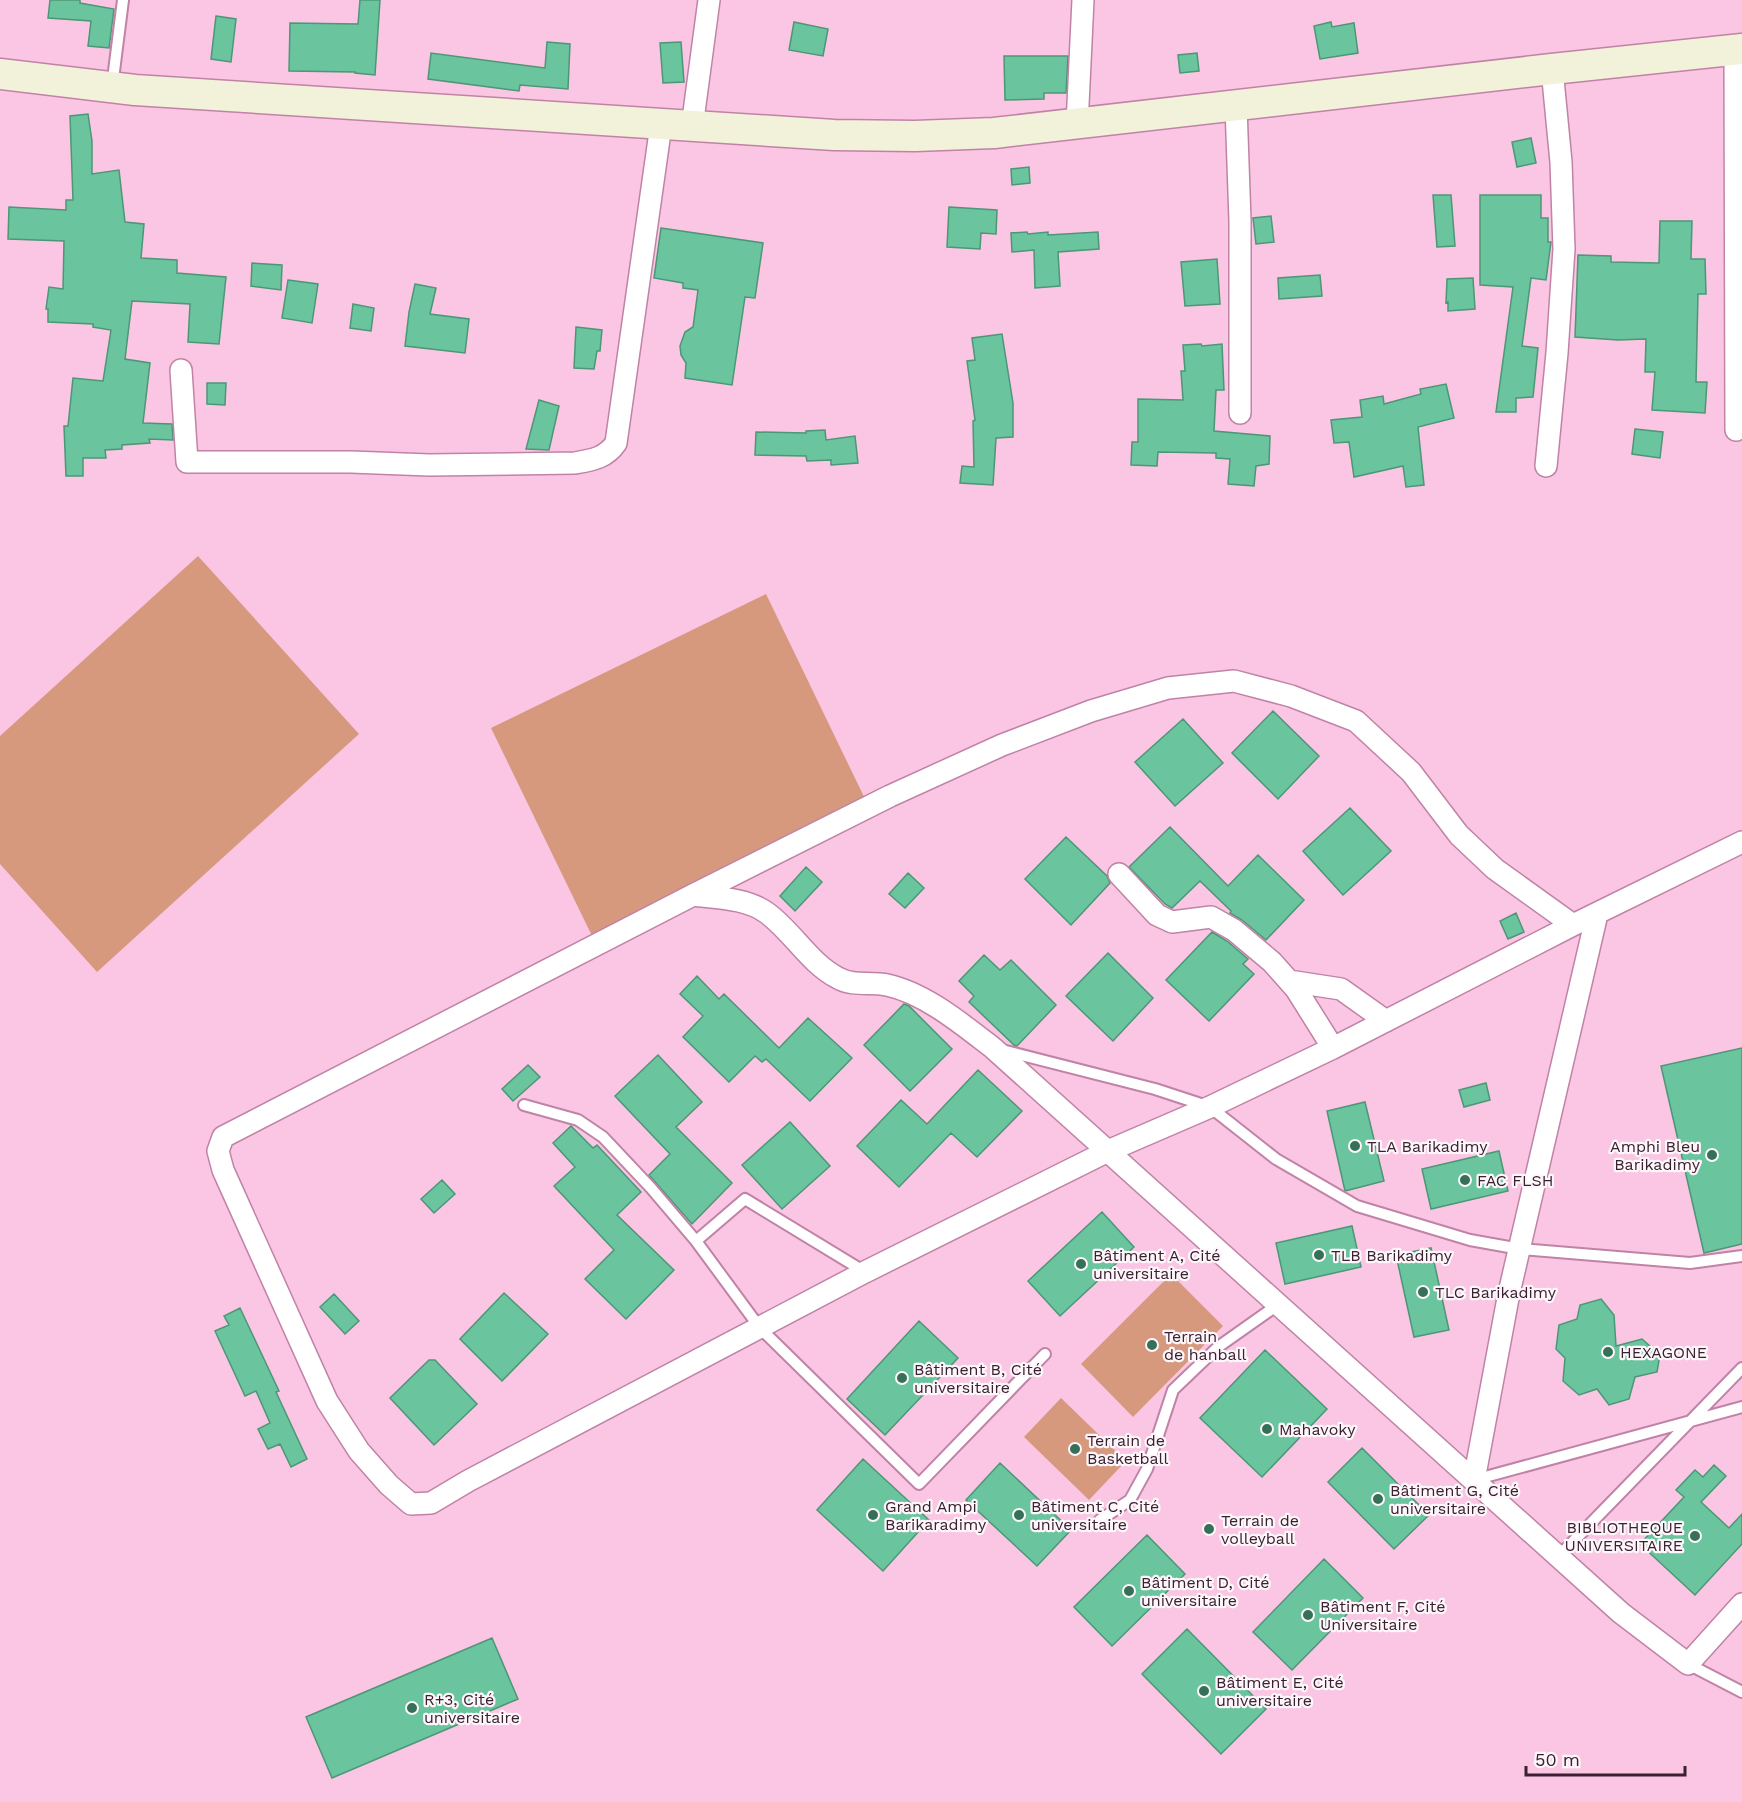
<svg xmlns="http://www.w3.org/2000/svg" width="1742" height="1802" font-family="'Work Sans',sans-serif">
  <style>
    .green { fill: #d6997e }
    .building { fill: #6ac49e; stroke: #4d9677; stroke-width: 1.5 }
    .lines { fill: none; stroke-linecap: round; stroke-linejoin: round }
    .lane-casing { stroke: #c083a6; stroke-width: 14 }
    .street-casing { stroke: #c083a6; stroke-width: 24 }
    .secondary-casing { stroke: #c083a6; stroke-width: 33 }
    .lane { stroke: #fff; stroke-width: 10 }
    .street { stroke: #fff; stroke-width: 21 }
    .secondary { stroke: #f2f1da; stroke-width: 30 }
    .poi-dot { fill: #377058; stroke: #fdf6fa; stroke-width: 2 }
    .labels { text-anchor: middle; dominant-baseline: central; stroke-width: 4.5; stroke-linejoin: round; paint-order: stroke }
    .poi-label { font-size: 16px; fill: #3a212f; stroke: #fdf6fa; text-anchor: start }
  </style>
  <rect width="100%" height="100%" fill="#fac6e3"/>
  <path class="green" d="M 198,556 L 359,734 L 97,972 L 0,864 L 0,736 Z
    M 766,594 L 868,805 L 593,938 L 491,728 Z
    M 1171,1274 L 1223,1326 L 1133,1417 L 1081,1364 Z
    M 1061,1398 L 1126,1461 L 1089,1500 L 1024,1437 Z"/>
  <path class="building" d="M 50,0 L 80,0 L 80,3 L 114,9 L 109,48 L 88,46 L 91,21 L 48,18 Z
    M 360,0 L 380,0 L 375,75 L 355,73 L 355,72 L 289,71 L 290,23 L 358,24 Z
    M 216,16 L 236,19 L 231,62 L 211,59 Z
    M 794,22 L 828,29 L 823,56 L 789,50 Z
    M 1331,22 L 1332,27 L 1354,23 L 1358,53 L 1320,59 L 1314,26 Z
    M 547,42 L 570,44 L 568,89 L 520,85 L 519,91 L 428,79 L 431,53 L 545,68 Z
    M 681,42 L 684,82 L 663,83 L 660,43 Z
    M 1197,53 L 1199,71 L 1180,73 L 1178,55 Z
    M 1004,56 L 1068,56 L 1066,93 L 1044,93 L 1044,99 L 1005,100 Z
    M 88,114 L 92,141 L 92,174 L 119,170 L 125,222 L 144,224 L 141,258 L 177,260 L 177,273 L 226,277 L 219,344 L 188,342 L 190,304 L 132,301 L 125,359 L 150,363 L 143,423 L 172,424 L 173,440 L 149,439 L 150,443 L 122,445 L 122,449 L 105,450 L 106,458 L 83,458 L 83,476 L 66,476 L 64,426 L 68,426 L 73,378 L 103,381 L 111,330 L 93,327 L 93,324 L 48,322 L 48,309 L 46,309 L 49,287 L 63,289 L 64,241 L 8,239 L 9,207 L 66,210 L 66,200 L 73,200 L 70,116 Z
    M 1531,138 L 1536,163 L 1517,167 L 1512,142 Z
    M 1029,167 L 1030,183 L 1012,185 L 1011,169 Z
    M 1433,195 L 1451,195 L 1455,246 L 1437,247 Z
    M 1480,195 L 1541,195 L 1541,218 L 1548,218 L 1548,242 L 1551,242 L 1546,280 L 1531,278 L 1522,346 L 1538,348 L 1533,397 L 1516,398 L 1516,412 L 1496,412 L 1513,287 L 1480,285 Z
    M 949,207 L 997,210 L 996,234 L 981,233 L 980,249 L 947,247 Z
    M 1271,216 L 1274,242 L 1256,244 L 1253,218 Z
    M 1660,221 L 1692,221 L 1691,259 L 1705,259 L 1706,294 L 1698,294 L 1696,382 L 1707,382 L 1705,413 L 1652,410 L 1655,372 L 1645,372 L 1646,339 L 1618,340 L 1575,337 L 1578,255 L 1611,256 L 1611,262 L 1659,263 Z
    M 661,228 L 763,243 L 755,298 L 745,297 L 732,385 L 685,378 L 686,363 L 681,355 L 680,346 L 685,332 L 693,327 L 698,290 L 683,288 L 683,283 L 654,278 Z
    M 1027,232 L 1028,234 L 1048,232 L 1048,235 L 1098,232 L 1099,249 L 1058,252 L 1060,286 L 1035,288 L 1034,250 L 1012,252 L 1011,233 Z
    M 1217,259 L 1220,304 L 1185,306 L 1181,262 Z
    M 252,263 L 282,265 L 281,290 L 251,286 Z
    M 1320,275 L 1322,296 L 1279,299 L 1278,278 Z
    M 1473,278 L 1475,309 L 1448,311 L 1448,302 L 1446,303 L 1447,279 Z
    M 288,280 L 318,284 L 312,323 L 282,318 Z
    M 415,284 L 436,288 L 430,314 L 469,319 L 465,353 L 405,346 L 409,312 Z
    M 353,304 L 374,308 L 371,331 L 350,328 Z
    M 576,327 L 602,330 L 600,351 L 597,351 L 594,369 L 574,368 Z
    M 1002,334 L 1013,403 L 1013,437 L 996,438 L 993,485 L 960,483 L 962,466 L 974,467 L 973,421 L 975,420 L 967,361 L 975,360 L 972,338 Z
    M 1201,344 L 1202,346 L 1222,344 L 1224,390 L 1216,390 L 1214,431 L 1270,436 L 1269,464 L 1256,466 L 1254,486 L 1228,484 L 1230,459 L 1216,458 L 1216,453 L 1158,452 L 1157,466 L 1131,465 L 1132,442 L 1138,442 L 1138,399 L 1183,400 L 1181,371 L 1185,371 L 1183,345 Z
    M 207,383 L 226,383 L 225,405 L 207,404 Z
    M 1446,384 L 1454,418 L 1418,427 L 1424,485 L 1406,487 L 1403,466 L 1354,477 L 1349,442 L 1334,443 L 1331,420 L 1362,417 L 1360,400 L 1383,396 L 1384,404 L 1421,394 L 1420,389 Z
    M 539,400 L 559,406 L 549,450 L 526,449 Z
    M 1635,429 L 1663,432 L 1660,458 L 1632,454 Z
    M 825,430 L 826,440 L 855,436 L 858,463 L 831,465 L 831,460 L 807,461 L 806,456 L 755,455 L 756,432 L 806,433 L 806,431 Z
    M 1273,711 L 1319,756 L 1278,799 L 1232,753 Z
    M 1183,719 L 1223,763 L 1175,806 L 1135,762 Z
    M 1350,808 L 1391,851 L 1343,895 L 1303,851 Z
    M 1170,827 L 1228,886 L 1258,855 L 1304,900 L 1266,940 L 1242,920 L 1230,913 L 1231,911 L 1200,881 L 1172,908 L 1165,904 L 1129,867 Z
    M 1066,837 L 1107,876 L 1110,883 L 1071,925 L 1025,879 Z
    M 806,867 L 822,882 L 795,911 L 780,896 Z
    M 908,873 L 924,888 L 905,908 L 889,894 Z
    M 1516,913 L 1524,932 L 1508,939 L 1500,921 Z
    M 1212,932 L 1227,941 L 1248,959 L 1243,964 L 1254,974 L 1209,1021 L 1166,980 Z
    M 1108,953 L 1153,998 L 1113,1041 L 1066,996 Z
    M 984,955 L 1000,970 L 1011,960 L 1056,1005 L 1017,1046 L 1014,1045 L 969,1002 L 974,996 L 959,981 Z
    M 697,976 L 719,999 L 724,994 L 779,1048 L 808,1018 L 852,1058 L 810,1101 L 766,1059 L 762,1062 L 755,1056 L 729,1082 L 683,1037 L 703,1016 L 680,994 Z
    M 904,1004 L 909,1006 L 952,1049 L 910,1091 L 864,1045 Z
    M 1742,1048 L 1742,1244 L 1704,1253 L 1661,1066 Z
    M 658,1055 L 702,1102 L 676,1127 L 732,1183 L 692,1224 L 649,1175 L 670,1154 L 615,1096 Z
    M 528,1065 L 540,1077 L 513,1101 L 502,1089 Z
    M 978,1070 L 1022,1111 L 977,1157 L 951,1133 L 899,1187 L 857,1146 L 901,1100 L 927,1124 Z
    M 1486,1083 L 1490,1100 L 1464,1107 L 1459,1090 Z
    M 1365,1102 L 1384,1181 L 1345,1191 L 1327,1111 Z
    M 790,1122 L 830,1166 L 782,1209 L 742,1165 Z
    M 571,1126 L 593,1148 L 597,1145 L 641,1192 L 617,1215 L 674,1270 L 626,1319 L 585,1279 L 614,1250 L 554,1186 L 575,1167 L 553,1143 Z
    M 1499,1151 L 1508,1191 L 1431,1209 L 1422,1169 Z
    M 442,1180 L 455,1194 L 434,1213 L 421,1199 Z
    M 1102,1212 L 1134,1247 L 1060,1316 L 1028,1281 Z
    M 1352,1226 L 1361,1267 L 1285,1284 L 1276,1243 Z
    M 1431,1248 L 1449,1330 L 1414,1337 L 1396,1255 Z
    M 504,1293 L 548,1334 L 502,1381 L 460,1339 Z
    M 334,1294 L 359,1321 L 345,1334 L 320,1307 Z
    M 1601,1299 L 1614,1315 L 1616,1346 L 1642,1339 L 1660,1355 L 1657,1372 L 1635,1377 L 1629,1399 L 1609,1405 L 1597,1389 L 1579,1395 L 1563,1381 L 1565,1358 L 1556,1349 L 1559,1325 L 1577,1319 L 1580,1305 Z
    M 240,1308 L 279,1391 L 276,1392 L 307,1459 L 291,1467 L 280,1444 L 268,1449 L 258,1429 L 270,1423 L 256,1391 L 245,1396 L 215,1331 L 229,1325 L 224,1316 Z
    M 919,1321 L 958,1358 L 885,1435 L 847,1399 Z
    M 1265,1350 L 1327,1409 L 1262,1477 L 1200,1418 Z
    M 429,1360 L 435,1360 L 477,1404 L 434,1445 L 390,1398 Z
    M 1362,1448 L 1429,1515 L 1394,1549 L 1328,1482 Z
    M 863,1459 L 929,1520 L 883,1571 L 817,1510 Z
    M 1000,1463 L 1071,1530 L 1037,1566 L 966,1500 Z
    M 1714,1465 L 1726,1476 L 1701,1502 L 1729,1528 L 1742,1514 L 1742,1544 L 1695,1595 L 1640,1544 L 1684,1497 L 1676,1490 L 1695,1470 L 1703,1477 Z
    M 1147,1535 L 1185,1574 L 1112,1646 L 1074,1607 Z
    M 1324,1559 L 1363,1598 L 1292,1670 L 1253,1632 Z
    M 1187,1629 L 1266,1709 L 1221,1754 L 1142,1674 Z
    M 492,1638 L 518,1699 L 332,1778 L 306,1717 Z"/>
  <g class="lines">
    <g class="lane-casing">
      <path id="lane" d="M 112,87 L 123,0
        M 1002,1050 L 1155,1089 L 1210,1107 L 1276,1159 L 1357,1206 L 1470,1240 L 1520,1249 L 1690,1263 L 1742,1256
        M 524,1105 L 578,1120 L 603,1137 L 651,1188 L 696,1241 L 760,1328 L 919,1484 L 1045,1354
        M 696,1241 L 745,1199 L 865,1272
        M 1474,1480 L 1742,1407
        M 1100,1520 L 1130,1500 L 1147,1469 L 1173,1390 L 1218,1347 L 1279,1304
        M 1559,1556 L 1742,1368
        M 1688,1664 L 1742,1692"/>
    </g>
    <g class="street-casing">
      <path id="street" d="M 1735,49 L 1736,430
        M 1236,106 L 1240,221 L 1240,413
        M 1077,125 L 1083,0
        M 692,127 L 709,0
        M 181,370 L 187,462 L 351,462 L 429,465 L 575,463 C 592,460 606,458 616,443 L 661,125
        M 1546,466 L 1557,353 L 1564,249 L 1561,162 L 1552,69
        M 1119,874 L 1157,915 L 1172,922 L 1211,917 L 1234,930 L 1272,962 L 1296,989 L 1333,1048
        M 693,895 C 717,898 747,898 767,913 C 793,932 809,963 838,978 C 854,987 871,981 887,985 C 925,993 963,1025 993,1048 L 1621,1613 L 1688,1664 L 1742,1604
        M 1573,925 L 1495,869 L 1459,835 L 1411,772 L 1356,721 L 1291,696 L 1234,681 L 1168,688 L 1091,711 L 1002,745 L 890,796 L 693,895 L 223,1137 L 218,1151 L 223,1170 L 327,1401 L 359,1451 L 389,1485 L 411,1504 L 431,1503 L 468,1481 L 865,1272 L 1108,1151 L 1210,1107 L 1333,1048 L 1573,925 L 1742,842
        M 1289,981 L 1341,989 L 1386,1021
        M 1474,1480 L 1509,1293 L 1597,914"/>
    </g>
    <g class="secondary-casing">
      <path id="secondary" d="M 0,74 L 135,90 L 834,135 L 915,136 L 994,133 L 1552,69 L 1742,49"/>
    </g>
    <use href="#lane" class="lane"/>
    <use href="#street" class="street"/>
    <use href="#secondary" class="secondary"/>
  </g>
  <g class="poi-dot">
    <circle cx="1355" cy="1146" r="6"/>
    <circle cx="1712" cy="1155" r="6"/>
    <circle cx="1465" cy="1180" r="6"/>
    <circle cx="1319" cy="1255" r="6"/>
    <circle cx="1081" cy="1264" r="6"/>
    <circle cx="1423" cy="1292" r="6"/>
    <circle cx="1152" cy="1345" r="6"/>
    <circle cx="1608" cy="1352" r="6"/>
    <circle cx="902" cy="1378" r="6"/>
    <circle cx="1267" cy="1429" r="6"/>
    <circle cx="1075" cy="1449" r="6"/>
    <circle cx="1378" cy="1499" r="6"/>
    <circle cx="873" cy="1515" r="6"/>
    <circle cx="1019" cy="1515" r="6"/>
    <circle cx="1209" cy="1529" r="6"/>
    <circle cx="1695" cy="1536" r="6"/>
    <circle cx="1129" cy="1591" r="6"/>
    <circle cx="1308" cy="1615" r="6"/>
    <circle cx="1204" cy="1691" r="6"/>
    <circle cx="412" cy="1708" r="6"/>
  </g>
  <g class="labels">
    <g class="poi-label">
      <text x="1367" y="1146">TLA Barikadimy</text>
      <text x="1700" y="1146" text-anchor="end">Amphi Bleu<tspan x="1700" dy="18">Barikadimy</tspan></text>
      <text x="1477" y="1180">FAC FLSH</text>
      <text x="1093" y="1255">Bâtiment A, Cité<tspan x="1093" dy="18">universitaire</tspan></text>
      <text x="1331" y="1255">TLB Barikadimy</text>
      <text x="1435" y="1292">TLC Barikadimy</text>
      <text x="1164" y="1336">Terrain<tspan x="1164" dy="18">de hanball</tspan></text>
      <text x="1620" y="1352">HEXAGONE</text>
      <text x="914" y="1369">Bâtiment B, Cité<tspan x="914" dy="18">universitaire</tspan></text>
      <text x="1279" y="1429">Mahavoky</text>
      <text x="1087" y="1440">Terrain de<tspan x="1087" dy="18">Basketball</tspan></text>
      <text x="1390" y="1490">Bâtiment G, Cité<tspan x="1390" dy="18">universitaire</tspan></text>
      <text x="885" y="1506">Grand Ampi<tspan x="885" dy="18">Barikaradimy</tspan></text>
      <text x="1031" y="1506">Bâtiment C, Cité<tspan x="1031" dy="18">universitaire</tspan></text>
      <text x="1221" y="1520">Terrain de<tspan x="1221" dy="18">volleyball</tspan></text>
      <text x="1683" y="1527" text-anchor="end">BIBLIOTHEQUE<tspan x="1683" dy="18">UNIVERSITAIRE</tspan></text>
      <text x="1141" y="1582">Bâtiment D, Cité<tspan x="1141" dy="18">universitaire</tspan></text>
      <text x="1320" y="1606">Bâtiment F, Cité<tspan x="1320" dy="18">Universitaire</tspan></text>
      <text x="1216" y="1682">Bâtiment E, Cité<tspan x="1216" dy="18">universitaire</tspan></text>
      <text x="424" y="1699">R+3, Cité<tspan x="424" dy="18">universitaire</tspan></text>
    </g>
  </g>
  <path d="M1526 1766v9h159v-9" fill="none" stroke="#3a212f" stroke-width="3"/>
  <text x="1535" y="1766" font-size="18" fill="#3a212f" stroke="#fdf6fa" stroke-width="4.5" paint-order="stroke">50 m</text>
</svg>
